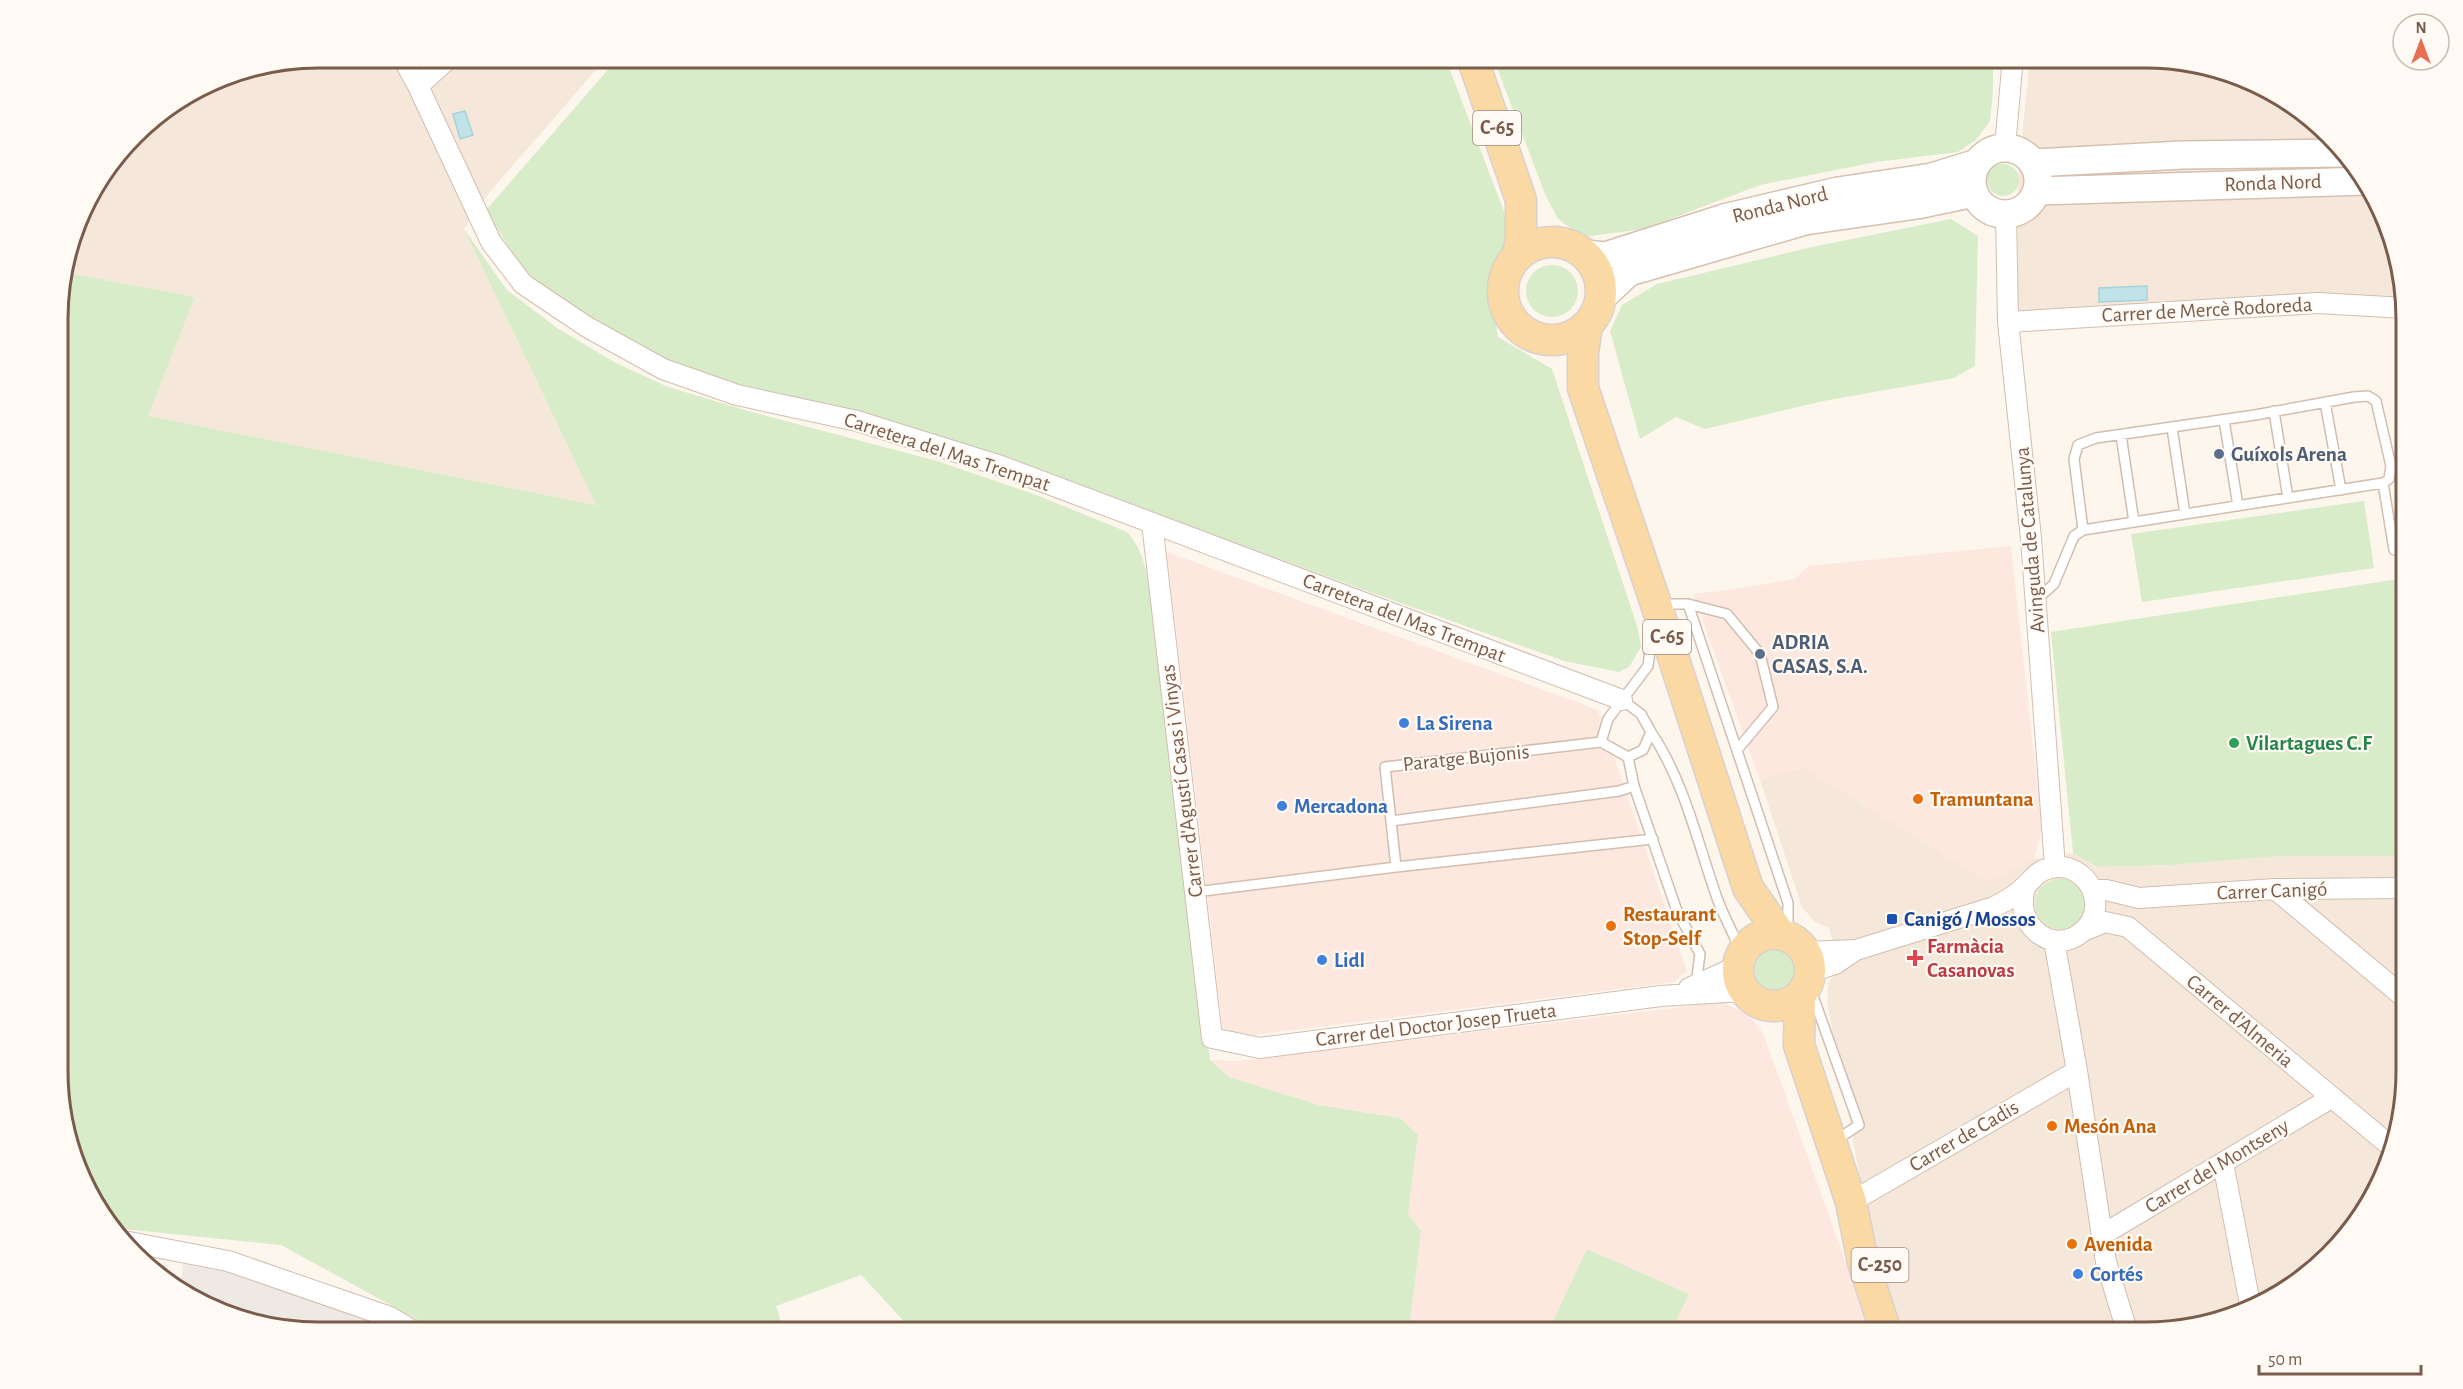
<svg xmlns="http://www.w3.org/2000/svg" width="2463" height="1389" font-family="'Alegreya Sans',sans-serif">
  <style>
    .residential { fill: #f5e8da }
    .commercial { fill: #fde8e0 }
    .industrial { fill: #efe9e4 }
    .green { fill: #d8ecc9 }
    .water { fill: #bfe3e8; stroke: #a5d3da; stroke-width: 1.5 }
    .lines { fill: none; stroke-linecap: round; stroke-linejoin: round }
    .lane-casing { stroke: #d1beb0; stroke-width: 12 }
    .street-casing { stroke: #d1beb0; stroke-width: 22 }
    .secondary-casing { stroke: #d6c0b0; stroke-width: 30 }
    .primary-casing { stroke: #dad1cd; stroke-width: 33 }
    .lane { stroke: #fff; stroke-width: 9 }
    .street { stroke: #fff; stroke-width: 20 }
    .secondary { stroke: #fff; stroke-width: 27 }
    .primary { stroke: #fbd9a5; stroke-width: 30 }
    .service-dot { fill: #5c6f8a; stroke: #fffaf3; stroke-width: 2 }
    .shop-dot { fill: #3f7fe0; stroke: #fffaf3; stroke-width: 2 }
    .leisure-dot { fill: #2e9e5b; stroke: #fffaf3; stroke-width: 2 }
    .food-dot { fill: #e8710a; stroke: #fffaf3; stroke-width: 2 }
    .transit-dot { fill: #1a4fb4; stroke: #fffaf3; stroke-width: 2 }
    .health-dot { fill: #e0444e; stroke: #fffaf3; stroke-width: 2 }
    .labels { text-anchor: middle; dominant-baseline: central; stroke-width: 4.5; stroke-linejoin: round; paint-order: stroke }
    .shield { fill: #fffaf3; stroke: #a28b7f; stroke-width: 1.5 }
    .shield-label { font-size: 20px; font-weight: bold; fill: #7a5c4d }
    .street-label { font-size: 21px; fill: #7a5c4d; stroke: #fffaf3 }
    .service-label { font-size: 21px; font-weight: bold; fill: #4e5e75; stroke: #fffaf3; text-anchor: start }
    .shop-label { font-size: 21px; font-weight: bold; fill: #366cbe; stroke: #fffaf3; text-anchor: start }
    .leisure-label { font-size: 21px; font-weight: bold; fill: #27864d; stroke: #fffaf3; text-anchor: start }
    .food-label { font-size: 21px; font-weight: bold; fill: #c56008; stroke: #fffaf3; text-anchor: start }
    .transit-label { font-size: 21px; font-weight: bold; fill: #164399; stroke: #fffaf3; text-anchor: start }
    .health-label { font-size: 21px; font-weight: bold; fill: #be3a42; stroke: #fffaf3; text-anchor: start }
    .rim { fill: none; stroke: #7a5c4d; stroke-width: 3 }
  </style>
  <rect width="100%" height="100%" fill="#fdf6ec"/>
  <path class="residential" d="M 318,57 L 607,57 L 489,193 L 464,229 L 596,505 L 148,416 L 195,297 L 63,272 L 84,202 L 146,122 L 219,77 Z
    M 2030,57 L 2145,57 L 2213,66 L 2275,92 L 2362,173 L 2392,235 L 2405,301 L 2337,312 L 2018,331 L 2018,177 Z
    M 1804,767 L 1987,881 L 2034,859 L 2073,853 L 2097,867 L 2171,865 L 2279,856 L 2405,856 L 2405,1087 L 2371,1201 L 2330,1255 L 2276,1297 L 2161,1331 L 1889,1332 L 1827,1002 L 1828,983 L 1840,968 L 1829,928 L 1814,921 L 1802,907 L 1760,780 Z"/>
  <path class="commercial" d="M 2011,546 L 2042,828 L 2034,859 L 1987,881 L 1804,767 L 1760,780 L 1693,594 L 1743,588 L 1795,579 L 1808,566 Z
    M 1167,552 L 1598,710 L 1687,971 L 1674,982 L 1254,1035 L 1223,1030 Z
    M 1722,1002 L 1748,1014 L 1763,1033 L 1871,1332 L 1409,1332 L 1421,1231 L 1408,1214 L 1418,1135 L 1400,1118 L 1319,1105 L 1229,1077 L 1210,1060 L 1236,1061 Z"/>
  <path class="industrial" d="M 183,1264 L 303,1286 L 403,1332 L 318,1332 L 250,1323 L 188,1297 L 180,1290 Z"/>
  <path class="green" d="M 619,57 L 1445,57 L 1513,235 L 1488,279 L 1498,337 L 1552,369 L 1638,629 L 1641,647 L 1629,667 L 1619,672 L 1564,661 L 1364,590 L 1031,467 L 652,361 L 533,287 L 486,210 Z
    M 1493,57 L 1993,57 L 1993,92 L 1990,121 L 1976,140 L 1958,152 L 1876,162 L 1760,185 L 1644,229 L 1590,236 L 1573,230 L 1558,219 L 1545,194 Z
    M1987 180a16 16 0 1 1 32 0a16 16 0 1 1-32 0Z
    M 1951,219 L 1978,236 L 1975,366 L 1954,378 L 1823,401 L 1705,429 L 1676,417 L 1640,439 L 1610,331 L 1622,305 L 1657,284 L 1812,247 Z
    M 464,229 L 507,290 L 557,328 L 616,363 L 668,387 L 755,413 L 937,461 L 1039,496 L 1127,532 C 1142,549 1145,564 1149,586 L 1210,1060 L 1229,1077 L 1319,1105 L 1400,1118 L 1418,1135 L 1408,1214 L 1421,1231 L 1409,1332 L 914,1332 L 861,1275 L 776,1306 L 784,1332 L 440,1332 L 281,1245 L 114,1228 L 101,1216 L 59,1104 L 59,285 L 63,272 L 195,297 L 148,416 L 596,505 Z
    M1526 291a26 26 0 1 1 52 0a26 26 0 1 1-52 0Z
    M 2364,501 L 2374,568 L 2142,602 L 2131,534 Z
    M 2405,578 L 2405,856 L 2279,856 L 2171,865 L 2097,867 L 2073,853 L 2051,632 Z
    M2035 904a25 25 0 1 1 50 0a25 25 0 1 1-50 0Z
    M1752 969a22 22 0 1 1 44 0a22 22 0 1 1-44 0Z
    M 1587,1249 L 1689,1294 L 1671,1332 L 1548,1332 Z"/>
  <path class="water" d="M 465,111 L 473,135 L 460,139 L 453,114 Z
    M 2147,286 L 2147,300 L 2099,302 L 2099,288 Z"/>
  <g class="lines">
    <g class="lane-casing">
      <path id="lane" d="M 2325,402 L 2341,490
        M 2274,411 L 2288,498
        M 2224,420 L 2238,506
        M 2172,428 L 2185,514
        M 2121,435 L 2134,522
        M 2383,483 L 2394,550
        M 2036,600 L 2054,584 L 2074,536 L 2083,530 L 2383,483 L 2389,479 L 2391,466 L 2376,401 L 2368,396 L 2354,397 L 2255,415 L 2096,438 L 2078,445 L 2074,459 L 2083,530
        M 1661,604 L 1688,604 L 1788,903 L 1788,931
        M 1688,604 L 1727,614 L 1760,654 L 1773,707 L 1737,750
        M 1622,700 L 1641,714 L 1651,732 L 1643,750 L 1628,757 L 1634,786 L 1677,911 L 1700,954 L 1696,984
        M 1651,732 C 1685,783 1697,841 1717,898 C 1724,917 1734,935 1742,953
        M 1601,742 L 1628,757
        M 1634,786 L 1619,791 L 1391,821 L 1385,767 L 1601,742 L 1608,719 L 1648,666 L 1653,628
        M 1391,821 L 1396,867
        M 1195,892 L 1396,867 L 1653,839
        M 1808,982 L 1859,1125 L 1836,1140"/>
    </g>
    <g class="street-casing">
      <path id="street" d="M 402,57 L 418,86 L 491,242 L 523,284 L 587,327 L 663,369 L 737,395 L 857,421 L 1001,466 L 1622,700
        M 418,86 L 450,57
        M 2005,147 L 2013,57
        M 2006,214 L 2008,322 L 2031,538 L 2055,867
        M 2008,322 L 2318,303 L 2405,308
        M 1152,523 L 1212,1038 L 1260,1048 L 1661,996 L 1744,991
        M 2275,889 L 2405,998
        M 2093,890 L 2106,890 L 2139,898 L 2275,889 L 2405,888
        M 2083,931 L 2105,922 L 2128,927 L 2388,1144
        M 2054,940 L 2077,1071 L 2106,1262 L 2127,1331
        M 1805,952 L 1856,950 L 1994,907 C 2006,901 2017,895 2025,886 C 2034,878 2038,870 2051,868 C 2087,860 2111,907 2083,931 C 2052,959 2011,922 2026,886
        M 1810,972 L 1835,964 L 1856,950
        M 1689,988 L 1738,966
        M 2223,1163 L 2250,1304
        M 1851,1202 L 2077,1071
        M 2102,1235 L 2331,1098
        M 129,1242 L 228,1261 L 390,1317 L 415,1332
        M 375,1332 L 390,1317"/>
    </g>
    <g class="secondary-casing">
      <path id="secondary" d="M1972 181a33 33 0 1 1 66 0a33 33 0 1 1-66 0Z
        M 2034,163 L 2182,155 L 2340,153
        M 2037,191 L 2366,181
        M 1585,254 L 1605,256 L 1724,218 L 1838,191 L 1932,177 L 1977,163
        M 1601,298 L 1629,272 L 1805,221 L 1917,205 L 1974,193"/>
    </g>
    <g class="primary-casing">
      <path id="primary" d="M 1472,57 L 1521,200 L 1521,239 L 1518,255
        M1503 291a49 49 0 1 1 98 0a49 49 0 1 1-98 0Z
        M 1587,325 L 1583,353 L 1583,388 L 1656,604 L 1748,888 L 1780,934
        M1738 970a36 36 0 1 1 72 0a36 36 0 1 1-72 0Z
        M 1800,995 L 1799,1045 L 1851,1202 L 1863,1262 L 1886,1332"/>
    </g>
    <use href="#lane" class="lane"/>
    <use href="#street" class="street"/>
    <use href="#secondary" class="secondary"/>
    <use href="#primary" class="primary"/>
  </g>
  <g class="service-dot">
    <circle cx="2219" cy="454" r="6"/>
    <circle cx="1760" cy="654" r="6"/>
  </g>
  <g class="shop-dot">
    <circle cx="1404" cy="723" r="6"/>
    <circle cx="1282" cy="806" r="6"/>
    <circle cx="1322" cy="960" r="6"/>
    <circle cx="2078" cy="1274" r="6"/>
  </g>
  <circle class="leisure-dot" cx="2234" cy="743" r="6"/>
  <g class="food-dot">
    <circle cx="1918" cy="799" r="6"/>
    <circle cx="1611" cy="926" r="6"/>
    <circle cx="2052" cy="1126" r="6"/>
    <circle cx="2072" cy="1244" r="6"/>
  </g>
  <rect class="transit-dot" x="1886" y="913" width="12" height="12" rx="3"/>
  <path class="health-dot" d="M1912 949h6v6h6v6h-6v6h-6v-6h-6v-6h6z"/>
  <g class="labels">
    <g class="shield">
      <rect x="1473" y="111" width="48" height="34" rx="4.5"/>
      <rect x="1643" y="620" width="48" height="34" rx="4.5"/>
      <rect x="1851.5" y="1248" width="57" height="34" rx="4.5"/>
    </g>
    <g class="shield-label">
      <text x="1497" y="128">C-65</text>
      <text x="1667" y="637">C-65</text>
      <text x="1880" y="1265">C-250</text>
    </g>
    <g class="street-label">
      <text transform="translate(2273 183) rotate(-2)">Ronda Nord</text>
      <text transform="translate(1780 205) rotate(-14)">Ronda Nord</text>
      <text transform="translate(2207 310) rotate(-3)">Carrer de Mercè Rodoreda</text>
      <text transform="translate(947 452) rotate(18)">Carretera del Mas Trempat</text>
      <text transform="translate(2030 540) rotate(-95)">Avinguda de Catalunya</text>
      <text transform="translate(1404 618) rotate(21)">Carretera del Mas Trempat</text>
      <text transform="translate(1466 758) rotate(-6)">Paratge Bujonis</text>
      <text transform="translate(1182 781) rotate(-97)">Carrer d'Agustí Casas i Vinyas</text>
      <text transform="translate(2272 891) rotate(-2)">Carrer Canigó</text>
      <text transform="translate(2240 1021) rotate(40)">Carrer d'Almeria</text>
      <text transform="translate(1436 1025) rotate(-7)">Carrer del Doctor Josep Trueta</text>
      <text transform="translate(1964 1136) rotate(-30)">Carrer de Cadis</text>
      <text transform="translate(2217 1166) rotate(-31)">Carrer del Montseny</text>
    </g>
    <g class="service-label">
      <text x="2231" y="454">Guíxols Arena</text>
      <text x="1772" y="642">ADRIA<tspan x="1772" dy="24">CASAS, S.A.</tspan></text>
    </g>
    <g class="shop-label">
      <text x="1416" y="723">La Sirena</text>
      <text x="1294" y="806">Mercadona</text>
      <text x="1334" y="960">Lidl</text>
      <text x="2090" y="1274">Cortés</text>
    </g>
    <g class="leisure-label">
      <text x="2246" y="743">Vilartagues C.F</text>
    </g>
    <g class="food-label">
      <text x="1930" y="799">Tramuntana</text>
      <text x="1623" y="914">Restaurant<tspan x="1623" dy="24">Stop-Self</tspan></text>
      <text x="2064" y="1126">Mesón Ana</text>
      <text x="2084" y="1244">Avenida</text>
    </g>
    <g class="transit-label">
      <text x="1904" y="919">Canigó / Mossos</text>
    </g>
    <g class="health-label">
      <text x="1927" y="946">Farmàcia<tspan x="1927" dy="24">Casanovas</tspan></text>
    </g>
  </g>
  <path d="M0 0H2463V1389H0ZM319 68H2145A251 251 0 0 1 2396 319V1071A251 251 0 0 1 2145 1322H319A251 251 0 0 1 68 1071V319A251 251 0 0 1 319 68Z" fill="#fffaf3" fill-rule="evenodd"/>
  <path class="rim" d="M319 68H2145A251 251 0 0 1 2396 319V1071A251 251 0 0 1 2145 1322H319A251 251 0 0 1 68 1071V319A251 251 0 0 1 319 68Z"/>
  <g transform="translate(2421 42)"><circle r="28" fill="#fffaf3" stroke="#cabbb1" stroke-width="1.5"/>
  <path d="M0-4.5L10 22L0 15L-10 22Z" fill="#e76f51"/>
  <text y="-9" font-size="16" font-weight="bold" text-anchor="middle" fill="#7a5c4d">N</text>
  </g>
  <path d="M2259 1365v9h162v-9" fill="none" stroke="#7a5c4d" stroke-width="3"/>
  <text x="2268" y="1365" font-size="18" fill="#7a5c4d" stroke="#fffaf3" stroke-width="4.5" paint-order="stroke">50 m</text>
</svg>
